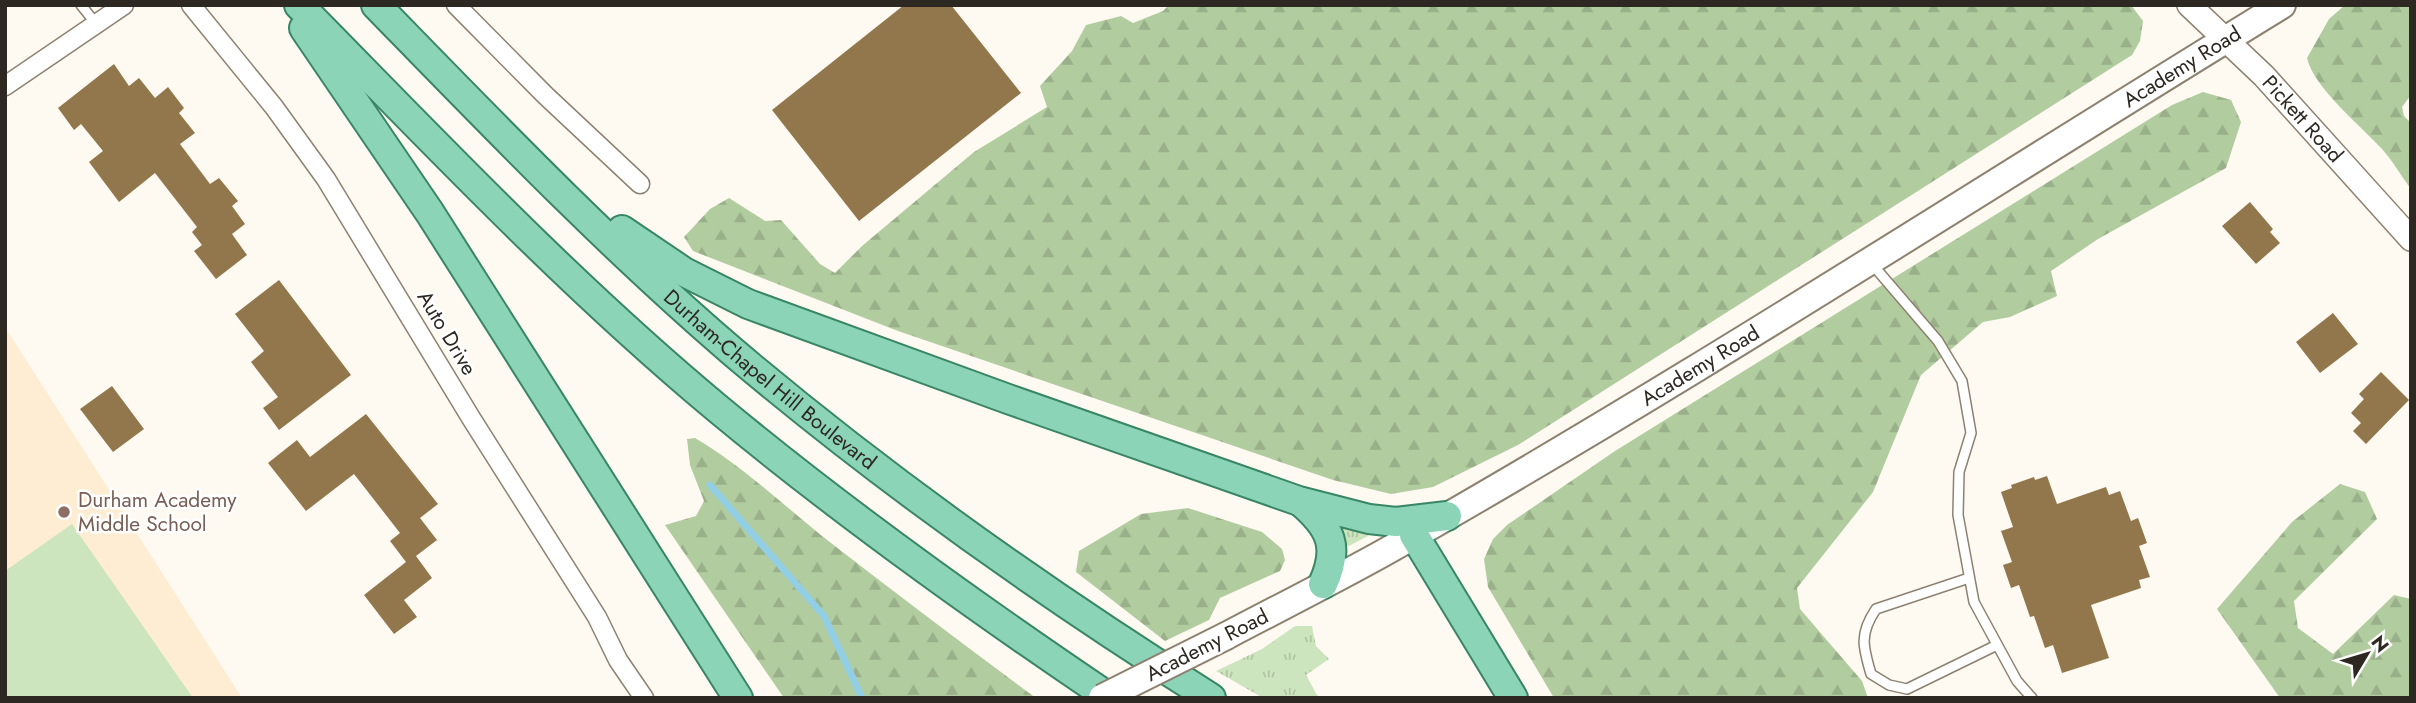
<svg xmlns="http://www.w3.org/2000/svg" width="2416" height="703" font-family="Jost,sans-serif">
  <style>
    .built { fill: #feedd3 }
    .grass { fill: url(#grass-tufts) }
    .forest { fill: url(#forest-firs) }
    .park { fill: #cde5be }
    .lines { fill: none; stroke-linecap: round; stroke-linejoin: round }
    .stream { stroke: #92cee4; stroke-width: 7 }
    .building { fill: #92774c }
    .service-casing { stroke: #8d8170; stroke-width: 12 }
    .minor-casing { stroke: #8d8170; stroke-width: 21 }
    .tertiary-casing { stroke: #8d8170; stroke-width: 26 }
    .secondary-casing { stroke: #8d8170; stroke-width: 30 }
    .primary-casing { stroke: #398664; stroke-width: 32 }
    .service { stroke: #fff; stroke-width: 9 }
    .minor { stroke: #fff; stroke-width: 18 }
    .tertiary { stroke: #fff; stroke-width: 23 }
    .secondary { stroke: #fff; stroke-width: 26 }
    .primary { stroke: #8cd4b8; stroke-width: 28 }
    .secondary-bridge-casing { stroke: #8d8170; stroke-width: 30; stroke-linecap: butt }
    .secondary-bridge { stroke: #fff; stroke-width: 26 }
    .education-dot { fill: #8d6e63; stroke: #fff; stroke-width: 2.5 }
    .labels { text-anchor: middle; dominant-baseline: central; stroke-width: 5; stroke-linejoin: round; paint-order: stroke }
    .street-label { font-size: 21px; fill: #2d2821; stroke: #fff }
    .education-label { font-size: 21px; fill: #785e54; stroke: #fff; text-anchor: start }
  </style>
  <defs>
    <pattern id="grass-tufts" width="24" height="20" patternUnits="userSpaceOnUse" patternTransform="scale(1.75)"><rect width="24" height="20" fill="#cde5be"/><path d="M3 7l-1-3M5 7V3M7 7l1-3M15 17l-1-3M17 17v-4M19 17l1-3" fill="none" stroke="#b0c4a3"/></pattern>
    <pattern id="forest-firs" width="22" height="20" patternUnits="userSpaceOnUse" patternTransform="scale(1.75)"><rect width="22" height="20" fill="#b1cda0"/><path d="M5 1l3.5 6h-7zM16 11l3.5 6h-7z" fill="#99b08a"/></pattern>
  </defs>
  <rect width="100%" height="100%" fill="#fef9f1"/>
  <path class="built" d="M 5,327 L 242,698 L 5,698 Z"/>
  <path class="grass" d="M 1335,521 L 1369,529 L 1368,536 L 1349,546 L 1343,545 Z
    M 1295,626 L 1312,626 L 1316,646 L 1329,659 L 1306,675 L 1317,695 L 1321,698 L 1263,698 L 1216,671 L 1262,649 Z"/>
  <path class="forest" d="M 1169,5 L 2131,5 L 2143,21 L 2140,41 L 2132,55 L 1518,445 L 1433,487 L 1391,494 L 1333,480 L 898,331 L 693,251 L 684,237 L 710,209 L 729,198 L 765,221 L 781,220 L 820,264 L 835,273 L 862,246 L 974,152 L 1047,107 L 1040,86 L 1072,51 L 1086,25 L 1121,16 L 1133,23 L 1163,11 Z
    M 2345,5 L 2411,5 L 2411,95 L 2402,107 L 2404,116 L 2411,123 L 2411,189 C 2401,176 2393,161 2382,149 C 2362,127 2313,87 2307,58 L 2329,19 Z
    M 2203,92 L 2231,100 L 2241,122 L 2226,168 L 2098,239 L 2051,271 L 2057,296 L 2010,317 L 1983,322 L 1921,375 L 1873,492 L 1797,588 L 1800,609 L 1862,681 L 1868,698 L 1554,698 L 1488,587 L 1484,559 L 1493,539 L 1507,525 L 1615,451 L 2172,105 Z
    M 695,438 C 741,465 780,502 822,536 C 893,591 964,645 1036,698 L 784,698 L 665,525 L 696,516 L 704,501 L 690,465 L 687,439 Z
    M 2340,484 L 2365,492 L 2377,519 L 2294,601 L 2298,628 L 2333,654 L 2394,595 L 2411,599 L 2411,698 L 2280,698 L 2217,609 L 2292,522 Z
    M 1188,508 L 1262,532 L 1282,549 L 1285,560 L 1280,571 L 1220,598 L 1209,620 L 1165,641 L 1076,572 L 1079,551 L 1141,514 Z"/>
  <path class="park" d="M 72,524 L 193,698 L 5,698 L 5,571 Z"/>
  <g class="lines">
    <path class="stream" d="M 710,485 L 824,616 L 862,698"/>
  </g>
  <path class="building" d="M 904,5 L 951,5 L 1021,93 L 859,221 L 772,110 Z
    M 114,64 L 129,86 L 139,78 L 155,98 L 168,87 L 184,108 L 179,113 L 195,133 L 180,144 L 210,184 L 219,178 L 238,201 L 232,206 L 245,224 L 232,234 L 247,255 L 216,279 L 194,251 L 202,245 L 192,232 L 197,227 L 155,173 L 119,202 L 89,162 L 103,151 L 81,124 L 74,130 L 58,108 Z
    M 2250,202 L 2273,229 L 2270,232 L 2280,243 L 2256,264 L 2222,226 Z
    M 279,280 L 351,375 L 279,430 L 263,408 L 278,397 L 251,362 L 264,351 L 235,314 Z
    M 2333,313 L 2358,344 L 2320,373 L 2296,342 Z
    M 2381,372 L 2409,400 L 2366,444 L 2353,431 L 2361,423 L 2351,413 L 2364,399 L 2359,394 Z
    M 112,386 L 144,429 L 113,452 L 80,409 Z
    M 366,414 L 438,504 L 420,518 L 437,540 L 416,556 L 432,578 L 404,600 L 417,617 L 394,634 L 364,595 L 406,562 L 390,541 L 400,533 L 354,474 L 306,511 L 268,463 L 297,440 L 310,457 Z
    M 2047,476 L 2057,504 L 2106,487 L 2109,495 L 2120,491 L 2131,521 L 2138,518 L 2147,543 L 2139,546 L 2150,577 L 2139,580 L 2141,588 L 2091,605 L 2109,658 L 2062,673 L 2053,645 L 2045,648 L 2034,616 L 2030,617 L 2019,585 L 2011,588 L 2003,565 L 2012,562 L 2001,531 L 2013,527 L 2001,492 L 2012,488 L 2011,485 L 2034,477 L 2035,480 Z"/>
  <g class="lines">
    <g class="service-casing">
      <path id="service" d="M 81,5 L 97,25
        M 1872,264 L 1938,341 L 1962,381 L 1971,433 L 1959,472 L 1958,515 L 1974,602 L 2017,681 L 2032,698
        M 1969,578 L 1876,609 C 1859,634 1863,647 1871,674 L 1889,685 L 1907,689 L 1997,645"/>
    </g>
    <g class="minor-casing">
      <path id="minor" d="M 191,5 L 274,107 L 326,179 L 471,418 L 597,617 L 618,660 L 644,698
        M 456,5 L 545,95 L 640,184
        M 5,86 L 124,5"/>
    </g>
    <g class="tertiary-casing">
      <g id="tertiary">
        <path id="s1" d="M 2189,5 L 2264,76 L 2411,239"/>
      </g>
    </g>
    <g class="secondary-casing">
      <g id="secondary">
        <path id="s2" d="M 1226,636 C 1279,608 1333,581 1385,552 C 1689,380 1983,188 2282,5"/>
      </g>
    </g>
    <g class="primary-casing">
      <g id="primary">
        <path d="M 299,5 C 435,143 568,284 717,408 C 842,512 975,607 1110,698"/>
        <path id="s3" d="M 376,5 C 492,124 607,244 733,352 C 883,479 1044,593 1211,698"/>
        <path d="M 304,28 L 430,213 L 738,698"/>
        <path d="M 622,230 L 684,272 L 748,304 L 1008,399 L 1299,501 L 1369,519 L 1396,522 L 1447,516"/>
        <path d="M 1301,502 C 1331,528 1340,547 1323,584"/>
        <path d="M 1414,535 L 1513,698"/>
      </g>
    </g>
    <use href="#service" class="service"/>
    <use href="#minor" class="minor"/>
    <use href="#tertiary" class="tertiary"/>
    <use href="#secondary" class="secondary"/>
    <use href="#primary" class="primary"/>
    <g class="secondary-bridge-casing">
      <path id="secondary-bridge" d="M 1102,698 L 1226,636"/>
    </g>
    <use href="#secondary-bridge" class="secondary-bridge"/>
  </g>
  <circle class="education-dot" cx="64" cy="512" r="7"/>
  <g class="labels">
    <g class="street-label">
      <text stroke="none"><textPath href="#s2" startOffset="1113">Academy Road</textPath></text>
      <text stroke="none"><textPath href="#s1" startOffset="161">Pickett Road</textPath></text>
      <text transform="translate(447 333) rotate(59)">Auto Drive</text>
      <text stroke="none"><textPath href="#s2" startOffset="546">Academy Road</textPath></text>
      <text stroke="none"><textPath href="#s3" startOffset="544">Durham-Chapel Hill Boulevard</textPath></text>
      <text transform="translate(1207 645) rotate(-27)">Academy Road</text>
    </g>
    <g class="education-label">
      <text x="78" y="500">Durham Academy<tspan x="78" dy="24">Middle School</tspan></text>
    </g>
  </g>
  <rect width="2416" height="703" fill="none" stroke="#2d2821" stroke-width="14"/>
  <g transform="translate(2367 654) rotate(52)" stroke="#ffffff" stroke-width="5" paint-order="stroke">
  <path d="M0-5L12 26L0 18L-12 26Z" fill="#2d2821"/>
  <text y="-10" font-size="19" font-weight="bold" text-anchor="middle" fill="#2d2821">N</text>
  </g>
</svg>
